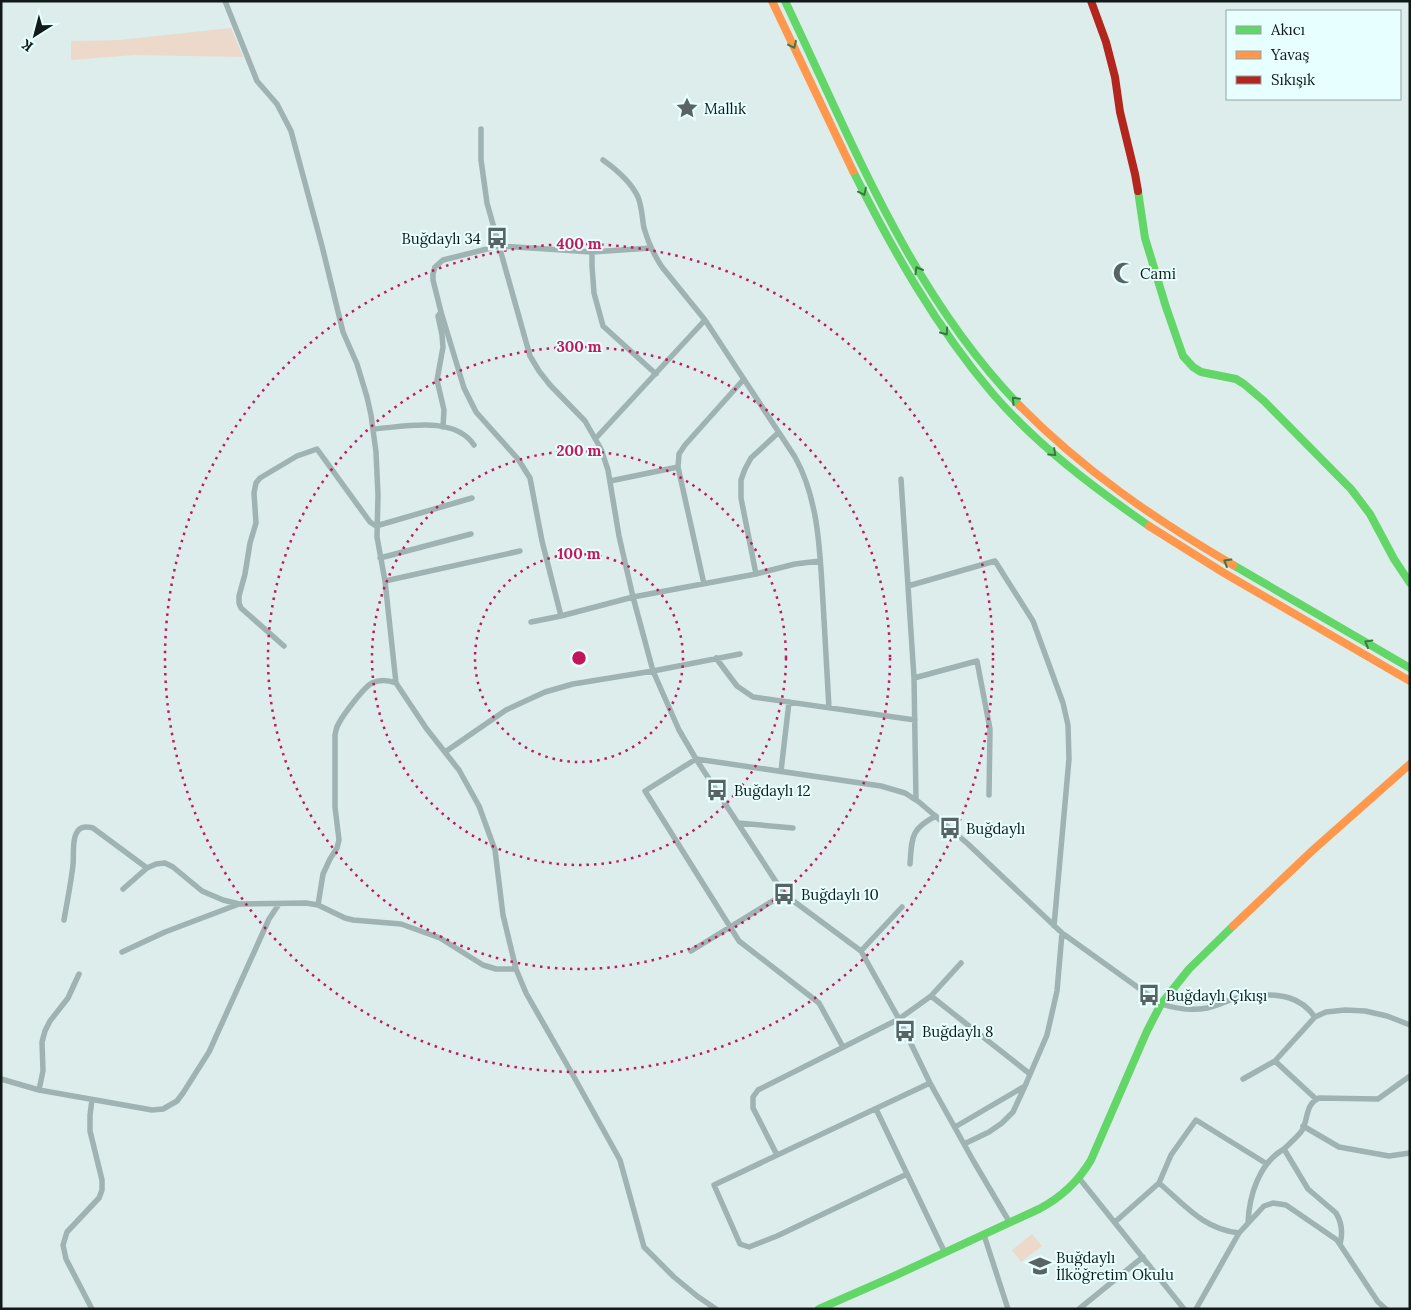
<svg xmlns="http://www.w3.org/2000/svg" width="1411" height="1310" font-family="Lora,serif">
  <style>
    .green { fill: #ecd9ca }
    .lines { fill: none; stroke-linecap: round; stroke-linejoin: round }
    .street { stroke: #a0b3b3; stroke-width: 5.5 }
    .fast { stroke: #63d668; stroke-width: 8 }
    .slow { stroke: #ff974d; stroke-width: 8 }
    .jam { stroke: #b3261e; stroke-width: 8 }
    .oneway { stroke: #397840 }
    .ring { fill: none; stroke: #c2185b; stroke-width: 2.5; stroke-dasharray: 2.5 5 }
    .labels { text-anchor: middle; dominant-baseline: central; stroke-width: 4; stroke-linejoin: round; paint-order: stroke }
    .poi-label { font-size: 15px; fill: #0f1a19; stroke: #e7fffe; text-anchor: start }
    .centre { fill: #c2185b; stroke: #e7fffe; stroke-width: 2.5 }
    .ring-label { font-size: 15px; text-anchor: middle; font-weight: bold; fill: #c2185b; stroke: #e7fffe; stroke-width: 4; stroke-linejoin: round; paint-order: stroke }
  </style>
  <rect width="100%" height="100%" fill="#dcedec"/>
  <path class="green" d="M 231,28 L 243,57 L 134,55 L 71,60 L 71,41 L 120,40 Z
    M 1032,1234 L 1042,1246 L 1021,1262 L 1012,1250 Z"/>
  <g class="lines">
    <path class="street" d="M 225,1 L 257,81 L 277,104 L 291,131 L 322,246 L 343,332 L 357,364 L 367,397 L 371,415 L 376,452 L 378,495 L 377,537 L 385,581 L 396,683 L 426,728 L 459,770 L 479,806 L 495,850 L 503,915 L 516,969 L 526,993 L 574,1077 L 620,1160 L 644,1247 L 674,1277 L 697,1296 L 716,1309
      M 481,129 L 481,160 L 487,203 L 530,356 L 539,371 L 550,385 L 585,421 L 601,449 L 608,470 L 619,536 L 633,597 L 653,671 L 679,730 L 696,759 L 784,894 L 861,951 L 899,1019 L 930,1083 L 974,1162 L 1010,1223
      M 603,160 C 617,170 631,182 638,197 C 642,207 642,218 644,228 C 648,242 654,255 662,267 L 705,320 L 795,457 C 819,500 820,553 823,602 C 825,637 827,673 829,708
      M 592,252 L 592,266 L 594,293 L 603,326 L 656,374
      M 441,312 L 438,316 L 442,335 L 443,347 L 437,380 L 444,410 L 443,427
      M 373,429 C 404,427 454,415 474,445
      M 596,438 L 705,320
      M 901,479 L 914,678 L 916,800
      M 610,481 L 678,467
      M 380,558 L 471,534
      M 756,574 L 741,498 L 741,480 L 745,469 L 751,458 L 778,433
      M 385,581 L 520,551
      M 704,584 L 678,467 L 679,454 L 685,445 L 744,379
      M 908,586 L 995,561 L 1033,621 L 1063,703 L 1068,725 L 1069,759 L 1054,926
      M 561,616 L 542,541 L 530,478 L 518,459 L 476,412 L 464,388 L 441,312 L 433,280 L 433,274 L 435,267 L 443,260 L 499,246 L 592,252 L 651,248
      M 531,622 L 561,616 L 633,597 L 756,574 L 795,564 L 820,561
      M 284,646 L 241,608 L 239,603 L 239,596 L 245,574 L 250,543 L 256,523 L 254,493 L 256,483 L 260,478 L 297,456 L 317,449 L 370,522 L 376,526 L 472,498
      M 716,658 L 737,686 L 753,697 L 915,720
      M 914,678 L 977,661 L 990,729 L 989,795
      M 445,752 L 506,710 L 545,692 L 573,684 L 653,671 L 740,654
      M 781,771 L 789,702
      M 738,823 L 793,828
      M 910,864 C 912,838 910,829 936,816
      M 123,889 L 147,868 L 156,864 L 165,863 L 173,867 L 202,891 L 223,900 L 239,904 L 306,903 L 318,905 L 345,918 L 353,920 L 401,924 L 440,938 L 483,965 L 496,969 L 516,969
      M 318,905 L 323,874 L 330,859 L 337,848 L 339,840 L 335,807 L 335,735 C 336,731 336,727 339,723 C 343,715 364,687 372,683 C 380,679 388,680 396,683
      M 64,920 C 67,902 71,883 73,865 C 74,856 72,842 76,834 C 79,826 86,826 93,828 L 147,868
      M 691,951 L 784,894
      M 861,951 L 902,907
      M 122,952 L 165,932 L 239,904
      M 931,996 L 1030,1074
      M 843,1047 L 819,1003 L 739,941 L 645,791 L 696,759 L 881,786 L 905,793 L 919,802 L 968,844 L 1062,933 L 1161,1004 C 1177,1009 1192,1011 1207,1008 C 1217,1006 1224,1002 1233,999 C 1240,997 1249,996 1256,995 C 1280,994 1300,996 1315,1017
      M 1275,1061 L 1316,1099
      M 1,1079 L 39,1090 L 152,1110 L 163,1109 L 177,1101 L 183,1093 L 209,1052 L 269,919 L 279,904
      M 1243,1079 L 1275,1061 L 1315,1017 L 1326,1012 L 1345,1010 L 1365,1011 L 1387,1016 L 1410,1025
      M 39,1090 L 43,1071 L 42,1042 L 45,1031 L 50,1021 L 68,998 L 79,974
      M 876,1109 L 945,1253
      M 1303,1126 L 1339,1147 L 1389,1156 L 1410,1153
      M 955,1127 L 1025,1086
      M 964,1144 L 989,1132 L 1002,1123 L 1013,1112 L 1025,1086 L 1047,1035 L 1057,991 L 1062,933
      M 1284,1149 C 1289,1144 1296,1138 1301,1132 C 1309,1121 1304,1105 1319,1098 L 1378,1099 L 1410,1076
      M 777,1155 L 753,1108 L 753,1097 L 758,1090 L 899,1019 L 931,996 L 961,963
      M 907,1174 L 777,1236 L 749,1247 L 740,1244 L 714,1185 L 930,1083
      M 1079,1178 L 1184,1309
      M 1159,1183 C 1185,1205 1203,1229 1239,1233
      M 1115,1222 L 1159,1183 L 1171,1155 L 1196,1120 L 1267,1164
      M 1248,1223 C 1249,1196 1259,1163 1284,1149 L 1308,1189 L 1336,1213 C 1342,1223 1343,1233 1340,1244
      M 984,1235 L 1008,1309
      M 92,1309 L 66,1259 L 63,1245 L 67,1232 L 99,1198 L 102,1190 L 102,1180 L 90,1131 L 90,1115 L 92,1100
      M 1079,1309 L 1143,1257
      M 1196,1309 L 1239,1233 L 1264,1206 L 1273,1203 L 1286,1205 L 1337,1240 L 1378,1302 L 1386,1309"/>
    <path class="fast" d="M 785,1 C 852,141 910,293 1020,406
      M 853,171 C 892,249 936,327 993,394 C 1038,446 1093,487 1149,526
      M 1138,191 L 1145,238 L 1166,307 L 1183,356 L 1193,367 L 1201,372 L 1236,379 L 1244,384 L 1264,401 L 1351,489 L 1370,514 L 1394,559 L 1410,583
      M 1233,565 L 1410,668
      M 819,1309 L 892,1277 L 1039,1209 C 1062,1197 1078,1182 1091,1160 L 1147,1031 L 1161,1004 L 1189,969 L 1233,926"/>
    <path class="slow" d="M 772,1 L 853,171
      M 1020,406 C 1083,470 1156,520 1233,565
      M 1149,526 L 1224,573 L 1410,681
      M 1233,926 L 1313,850 L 1410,764"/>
    <path class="jam" d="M 1091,1 L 1106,42 L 1115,77 L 1120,112 L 1135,174 L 1138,191"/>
  </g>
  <defs><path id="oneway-chevron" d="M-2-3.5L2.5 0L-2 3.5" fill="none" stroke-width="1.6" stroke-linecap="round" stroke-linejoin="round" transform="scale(1.25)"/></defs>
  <g class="oneway">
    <use href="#oneway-chevron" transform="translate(793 45) rotate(65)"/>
    <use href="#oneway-chevron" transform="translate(863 192) rotate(64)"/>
    <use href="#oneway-chevron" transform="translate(918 270) rotate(-120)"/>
    <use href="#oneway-chevron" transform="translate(945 332) rotate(55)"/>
    <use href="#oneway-chevron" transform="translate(1015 400) rotate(-133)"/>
    <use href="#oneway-chevron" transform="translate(1053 453) rotate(42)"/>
    <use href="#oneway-chevron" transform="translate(1227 562) rotate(-149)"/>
    <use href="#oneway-chevron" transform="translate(1368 643) rotate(-150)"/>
  </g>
  <g class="ring">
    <circle cx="579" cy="658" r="104"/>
    <circle cx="579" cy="658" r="207"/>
    <circle cx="579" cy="658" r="311"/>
    <circle cx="579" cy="658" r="414"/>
  </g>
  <defs>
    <g id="sight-bare" transform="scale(1.725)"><path d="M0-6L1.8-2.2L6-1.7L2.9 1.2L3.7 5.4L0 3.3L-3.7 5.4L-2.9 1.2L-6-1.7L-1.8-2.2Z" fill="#576463" stroke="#e7fffe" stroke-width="2.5" paint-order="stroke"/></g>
    <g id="bus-bare" transform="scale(1.725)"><path d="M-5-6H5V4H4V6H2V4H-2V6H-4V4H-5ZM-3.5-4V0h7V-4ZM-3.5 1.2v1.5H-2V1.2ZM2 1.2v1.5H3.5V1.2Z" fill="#576463" stroke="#e7fffe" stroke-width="2.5" paint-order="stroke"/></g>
    <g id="mosque-bare" transform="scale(1.725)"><path d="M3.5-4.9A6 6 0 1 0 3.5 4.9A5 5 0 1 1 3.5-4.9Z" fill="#576463" stroke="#e7fffe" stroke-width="2.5" paint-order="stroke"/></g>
    <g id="school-bare" transform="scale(1.725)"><path d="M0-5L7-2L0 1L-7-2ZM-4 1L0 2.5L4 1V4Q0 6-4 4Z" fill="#576463" stroke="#e7fffe" stroke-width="2.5" paint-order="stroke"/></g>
  </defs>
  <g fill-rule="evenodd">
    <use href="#sight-bare" x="687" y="108"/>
    <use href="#bus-bare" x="497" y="238"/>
    <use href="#mosque-bare" x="1124" y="273"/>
    <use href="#bus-bare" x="717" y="790"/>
    <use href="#bus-bare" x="950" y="828"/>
    <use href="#bus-bare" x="784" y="894"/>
    <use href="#bus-bare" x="1149" y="995"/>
    <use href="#bus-bare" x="905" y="1031"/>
    <use href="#school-bare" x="1040" y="1266"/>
  </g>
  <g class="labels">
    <g class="poi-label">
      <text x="704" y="108">Mallık</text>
      <text x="481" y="238" text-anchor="end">Buğdaylı 34</text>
      <text x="1140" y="273">Cami</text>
      <text x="734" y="790">Buğdaylı 12</text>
      <text x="966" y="828">Buğdaylı</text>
      <text x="801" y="894">Buğdaylı 10</text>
      <text x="1166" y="995">Buğdaylı Çıkışı</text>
      <text x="922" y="1031">Buğdaylı 8</text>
      <text x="1056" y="1257">Buğdaylı<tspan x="1056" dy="17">İlköğretim Okulu</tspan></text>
    </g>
  </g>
  <circle cx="579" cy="658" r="8" class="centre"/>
  <g class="ring-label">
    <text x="579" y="249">400 m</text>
    <text x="579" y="352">300 m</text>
    <text x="579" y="456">200 m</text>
    <text x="579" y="559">100 m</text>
  </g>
  <rect width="1411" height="1310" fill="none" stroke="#0f1a19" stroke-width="5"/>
  <rect x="1226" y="10" width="175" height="90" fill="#e7fffe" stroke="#91a3a2"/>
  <rect x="1236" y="26" width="25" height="8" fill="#63d668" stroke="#91a3a2"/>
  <text x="1271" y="35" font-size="15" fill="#0f1a19">Akıcı</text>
  <rect x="1236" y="51" width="25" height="8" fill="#ff974d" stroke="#91a3a2"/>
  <text x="1271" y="60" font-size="15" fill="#0f1a19">Yavaş</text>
  <rect x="1236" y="76" width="25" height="8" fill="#b3261e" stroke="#91a3a2"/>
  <text x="1271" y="85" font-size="15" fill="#0f1a19">Sıkışık</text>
  <g transform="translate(35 35) rotate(216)" stroke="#e7fffe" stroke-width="4" paint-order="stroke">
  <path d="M0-4L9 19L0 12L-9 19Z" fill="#0f1a19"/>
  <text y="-8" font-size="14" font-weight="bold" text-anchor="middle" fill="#0f1a19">K</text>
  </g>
</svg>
